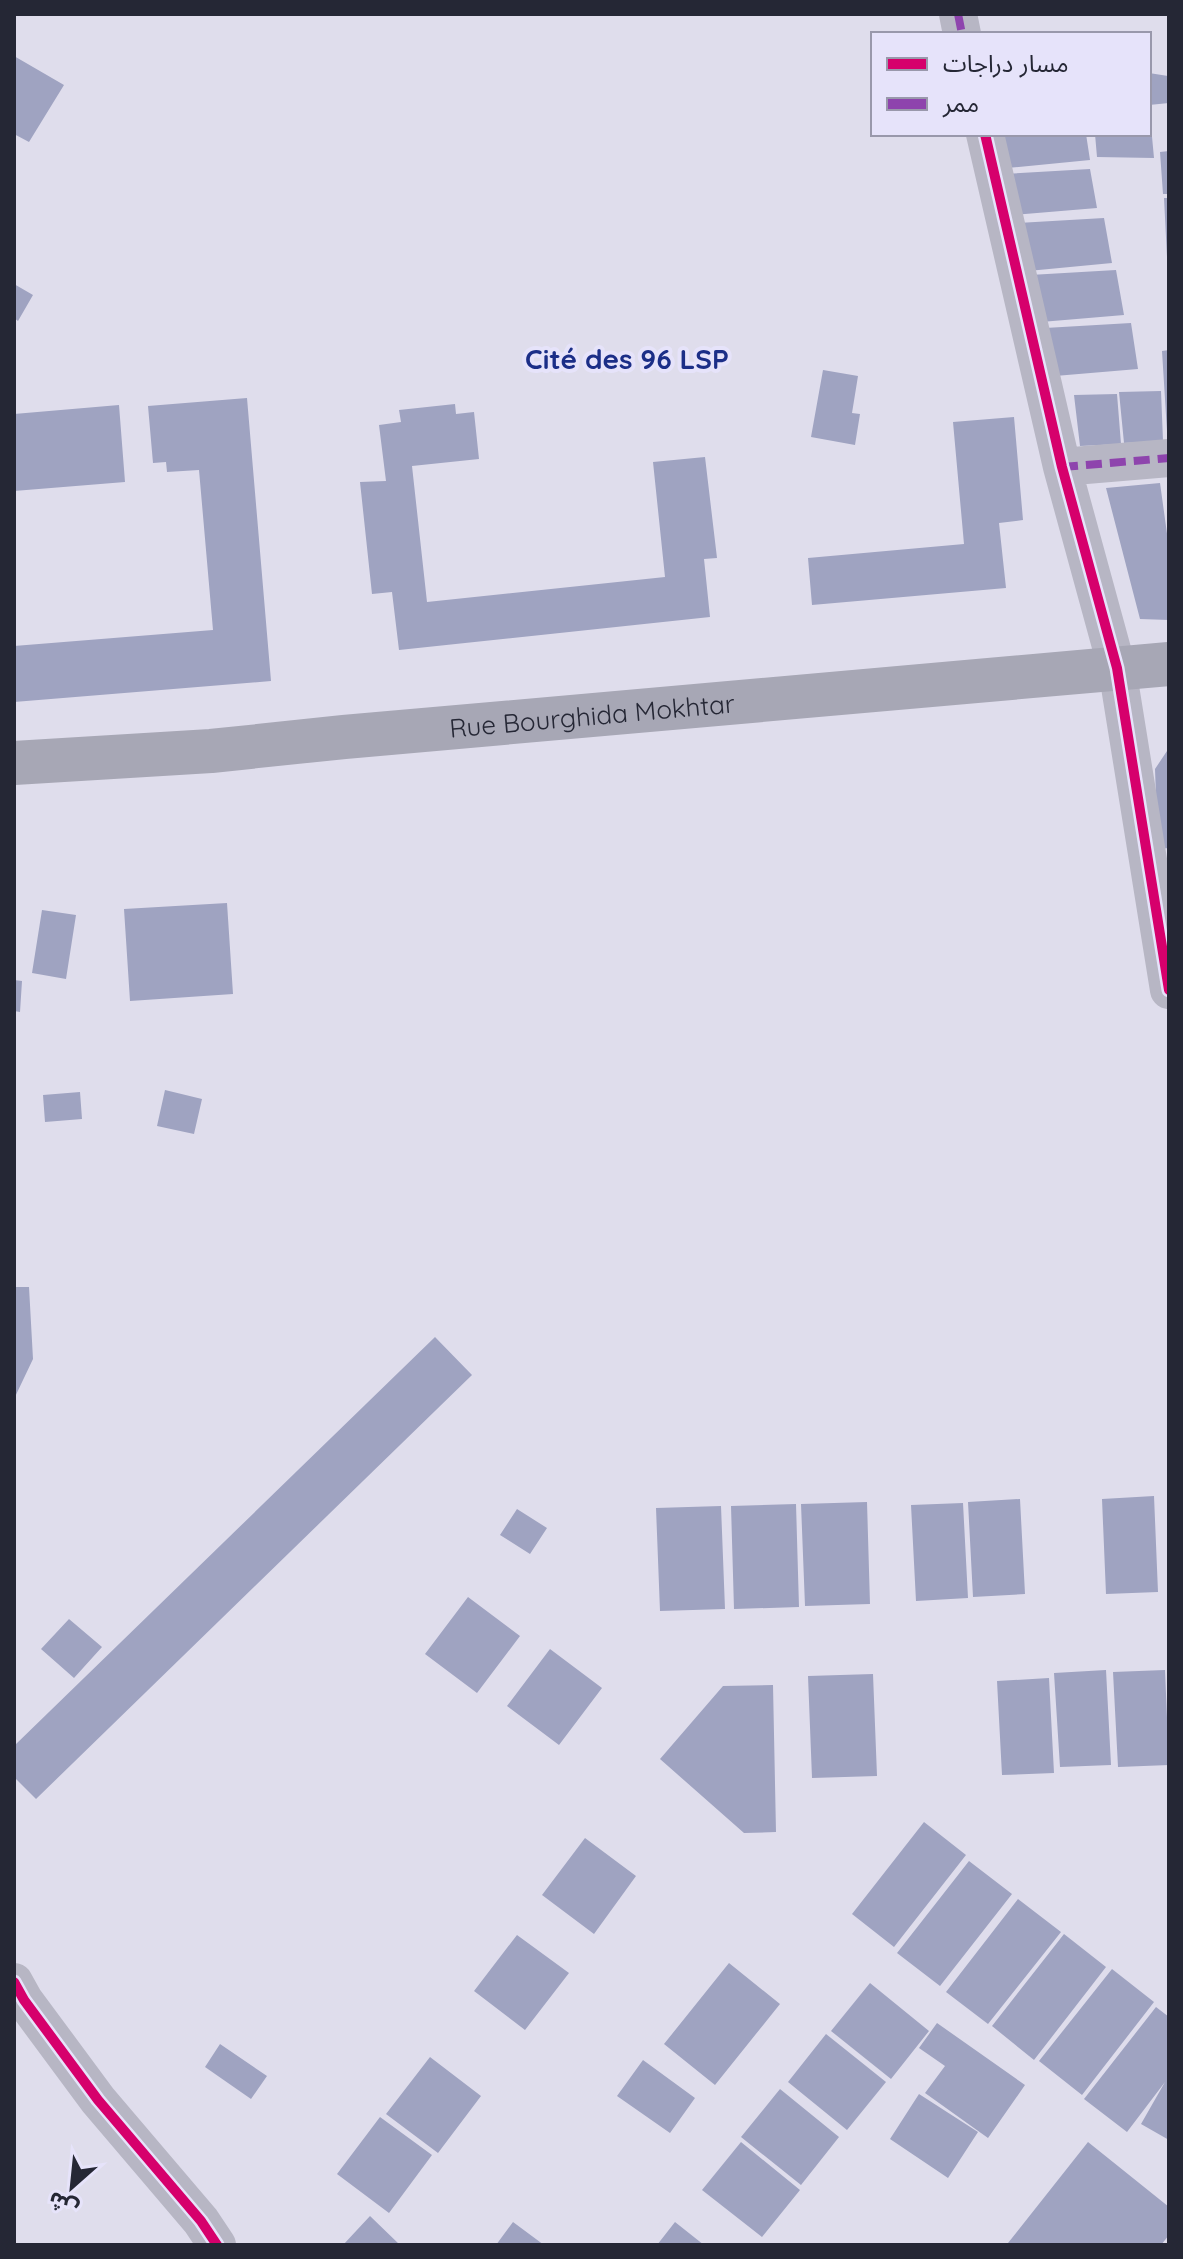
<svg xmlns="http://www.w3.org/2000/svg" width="1183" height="2259" font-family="Quicksand,'Noto Sans Arabic',sans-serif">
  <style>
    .building { fill: #9fa3c1 }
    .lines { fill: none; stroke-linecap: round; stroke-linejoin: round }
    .street { stroke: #b7b6c4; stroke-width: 38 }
    .secondary { stroke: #a7a7b5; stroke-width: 44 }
    .quiet { stroke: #8e44ad; stroke-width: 8; stroke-dasharray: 16 8; stroke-linecap: butt }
    .cycleway-casing { stroke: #e6e3fa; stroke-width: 15 }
    .cycleway { stroke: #d6006c; stroke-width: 10 }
    .labels { text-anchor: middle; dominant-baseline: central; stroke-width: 8; stroke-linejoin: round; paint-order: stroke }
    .street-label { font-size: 26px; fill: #252735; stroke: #e6e3fa }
    .neighbourhood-label { font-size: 28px; font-weight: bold; fill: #1b2e87; stroke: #e6e3fa }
  </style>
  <rect width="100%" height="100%" fill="#dfddec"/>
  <path class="building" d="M 14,56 L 64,85 L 29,142 L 14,134 Z
    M 1149,73 L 1168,76 L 1169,103 L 1149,105 Z
    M 1149,126 L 1151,126 L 1154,158 L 1097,157 L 1095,134 L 1149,134 Z
    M 1000,134 L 1086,134 L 1090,160 L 1007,168 Z
    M 1169,151 L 1169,194 L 1163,194 L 1160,152 Z
    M 1090,169 L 1097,208 L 1013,215 L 1004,174 Z
    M 1164,198 L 1169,198 L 1169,257 L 1167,257 Z
    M 1104,218 L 1112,263 L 1028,271 L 1018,223 Z
    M 1116,270 L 1124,315 L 1041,322 L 1030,275 Z
    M 14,284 L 33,295 L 18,321 L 14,318 Z
    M 1131,323 L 1138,369 L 1055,376 L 1045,328 Z
    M 1169,350 L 1169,431 L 1167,431 L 1162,351 Z
    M 823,370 L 858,376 L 852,413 L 860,414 L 855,445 L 811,437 Z
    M 1161,391 L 1163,441 L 1124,443 L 1119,392 Z
    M 1117,394 L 1121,444 L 1080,446 L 1074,395 Z
    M 247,398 L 271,681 L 14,702 L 14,646 L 213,630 L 199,470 L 167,472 L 166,462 L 153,463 L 148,406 Z
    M 455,404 L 456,414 L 474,412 L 479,459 L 412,466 L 427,602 L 665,577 L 653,462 L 705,457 L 717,558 L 704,559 L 710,617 L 399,650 L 392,592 L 372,594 L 360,482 L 386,481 L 379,425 L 401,422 L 399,410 Z
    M 119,405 L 125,482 L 14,491 L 14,414 Z
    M 1014,417 L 1023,520 L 999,523 L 1006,588 L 812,605 L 808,558 L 964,544 L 953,422 Z
    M 1160,483 L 1169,548 L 1169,620 L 1140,619 L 1106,488 Z
    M 1169,748 L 1169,848 L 1158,849 L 1155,769 Z
    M 227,903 L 233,994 L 130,1001 L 124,909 Z
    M 42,910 L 76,915 L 66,979 L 32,973 Z
    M 14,980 L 22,981 L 20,1012 L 14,1011 Z
    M 165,1090 L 202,1099 L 194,1134 L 157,1126 Z
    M 80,1092 L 82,1119 L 45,1122 L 43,1095 Z
    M 14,1287 L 29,1287 L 33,1359 L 14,1399 Z
    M 435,1337 L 472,1375 L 36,1799 L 14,1777 L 14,1746 Z
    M 1154,1496 L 1158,1592 L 1106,1594 L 1102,1499 Z
    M 1020,1499 L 1025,1594 L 973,1597 L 968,1502 Z
    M 867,1502 L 870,1604 L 805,1606 L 801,1504 Z
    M 963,1503 L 968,1598 L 916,1601 L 911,1505 Z
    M 796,1504 L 799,1607 L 734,1609 L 731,1506 Z
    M 721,1506 L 725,1609 L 660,1611 L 656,1508 Z
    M 517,1509 L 547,1528 L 530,1554 L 500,1535 Z
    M 468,1597 L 520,1636 L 477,1693 L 425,1654 Z
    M 69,1619 L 102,1647 L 74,1678 L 41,1649 Z
    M 550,1649 L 602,1688 L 559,1745 L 507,1706 Z
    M 1106,1670 L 1111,1765 L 1060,1767 L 1054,1673 Z
    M 1165,1670 L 1169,1765 L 1118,1767 L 1113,1672 Z
    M 873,1674 L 877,1776 L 812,1778 L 808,1676 Z
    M 1049,1678 L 1054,1773 L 1002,1775 L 997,1681 Z
    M 773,1685 L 776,1832 L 744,1833 L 660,1759 L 723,1686 Z
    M 924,1822 L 966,1855 L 894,1947 L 852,1914 Z
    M 585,1838 L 636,1876 L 594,1934 L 542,1895 Z
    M 969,1861 L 1012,1894 L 940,1986 L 897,1953 Z
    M 1018,1899 L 1061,1932 L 988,2024 L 946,1992 Z
    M 1064,1934 L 1106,1967 L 1034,2060 L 992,2026 Z
    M 517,1935 L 569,1973 L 525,2030 L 474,1991 Z
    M 729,1963 L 780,2004 L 715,2085 L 664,2044 Z
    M 1112,1969 L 1154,2002 L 1082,2095 L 1039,2061 Z
    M 870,1983 L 929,2031 L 891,2079 L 831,2031 Z
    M 1156,2007 L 1169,2017 L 1169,2140 L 1141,2124 L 1165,2082 L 1127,2132 L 1084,2099 Z
    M 937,2023 L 1025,2085 L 988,2138 L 925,2093 L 945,2066 L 919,2048 Z
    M 826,2034 L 886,2082 L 847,2130 L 788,2082 Z
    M 220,2044 L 267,2076 L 251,2099 L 205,2067 Z
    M 430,2057 L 481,2096 L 438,2153 L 386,2114 Z
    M 643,2060 L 695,2098 L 670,2133 L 617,2096 Z
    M 780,2089 L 839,2137 L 801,2185 L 741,2137 Z
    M 919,2094 L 978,2132 L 948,2178 L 890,2139 Z
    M 380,2117 L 432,2155 L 389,2213 L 337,2174 Z
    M 741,2142 L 800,2190 L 762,2237 L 702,2190 Z
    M 1088,2142 L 1169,2207 L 1169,2235 L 1161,2245 L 1010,2245 L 1008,2243 Z
    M 370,2216 L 400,2245 L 343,2245 Z
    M 513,2222 L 544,2245 L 496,2245 Z
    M 675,2222 L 704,2245 L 657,2245 Z"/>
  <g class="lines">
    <path class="street" d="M 958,14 L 962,34
      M 985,134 L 1062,467 L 1117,668 L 1169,990
      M 1062,467 L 1169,458
      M 14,1982 L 24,2000 L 98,2100 L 201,2221 L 217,2245"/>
    <path class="secondary" id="s1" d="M 14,763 L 211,751 L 344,737 L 1169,664"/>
    <path class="quiet" d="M 958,14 L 962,34
      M 1062,467 L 1169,458"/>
    <g class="cycleway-casing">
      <path id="cycleway" d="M 985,134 L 1062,467 L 1117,668 L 1169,990
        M 14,1982 L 24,2000 L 98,2100 L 201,2221 L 217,2245"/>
    </g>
    <use href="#cycleway" class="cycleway"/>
  </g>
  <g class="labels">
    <g class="street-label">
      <text stroke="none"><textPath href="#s1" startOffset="580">Rue Bourghida Mokhtar</textPath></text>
    </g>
    <g class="neighbourhood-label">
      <text x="627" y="358">Cité des 96 LSP</text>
    </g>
  </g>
  <rect width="1183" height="2259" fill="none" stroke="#252735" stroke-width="32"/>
  <rect x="871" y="32" width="280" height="104" fill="#e6e3fa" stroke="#9998ab" stroke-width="2"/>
  <rect x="887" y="58" width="40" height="12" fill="#d6006c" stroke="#9998ab" stroke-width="2"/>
  <text x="943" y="72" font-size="24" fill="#252735">مسار دراجات</text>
  <rect x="887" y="98" width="40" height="12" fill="#8e44ad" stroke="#9998ab" stroke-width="2"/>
  <text x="943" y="112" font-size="24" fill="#252735">ممر</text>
  <g transform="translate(72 2187) rotate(207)" stroke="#e6e3fa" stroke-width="6" paint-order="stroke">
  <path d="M0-6L14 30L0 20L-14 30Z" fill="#252735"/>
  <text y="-12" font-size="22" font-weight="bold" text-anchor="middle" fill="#252735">ش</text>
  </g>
</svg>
